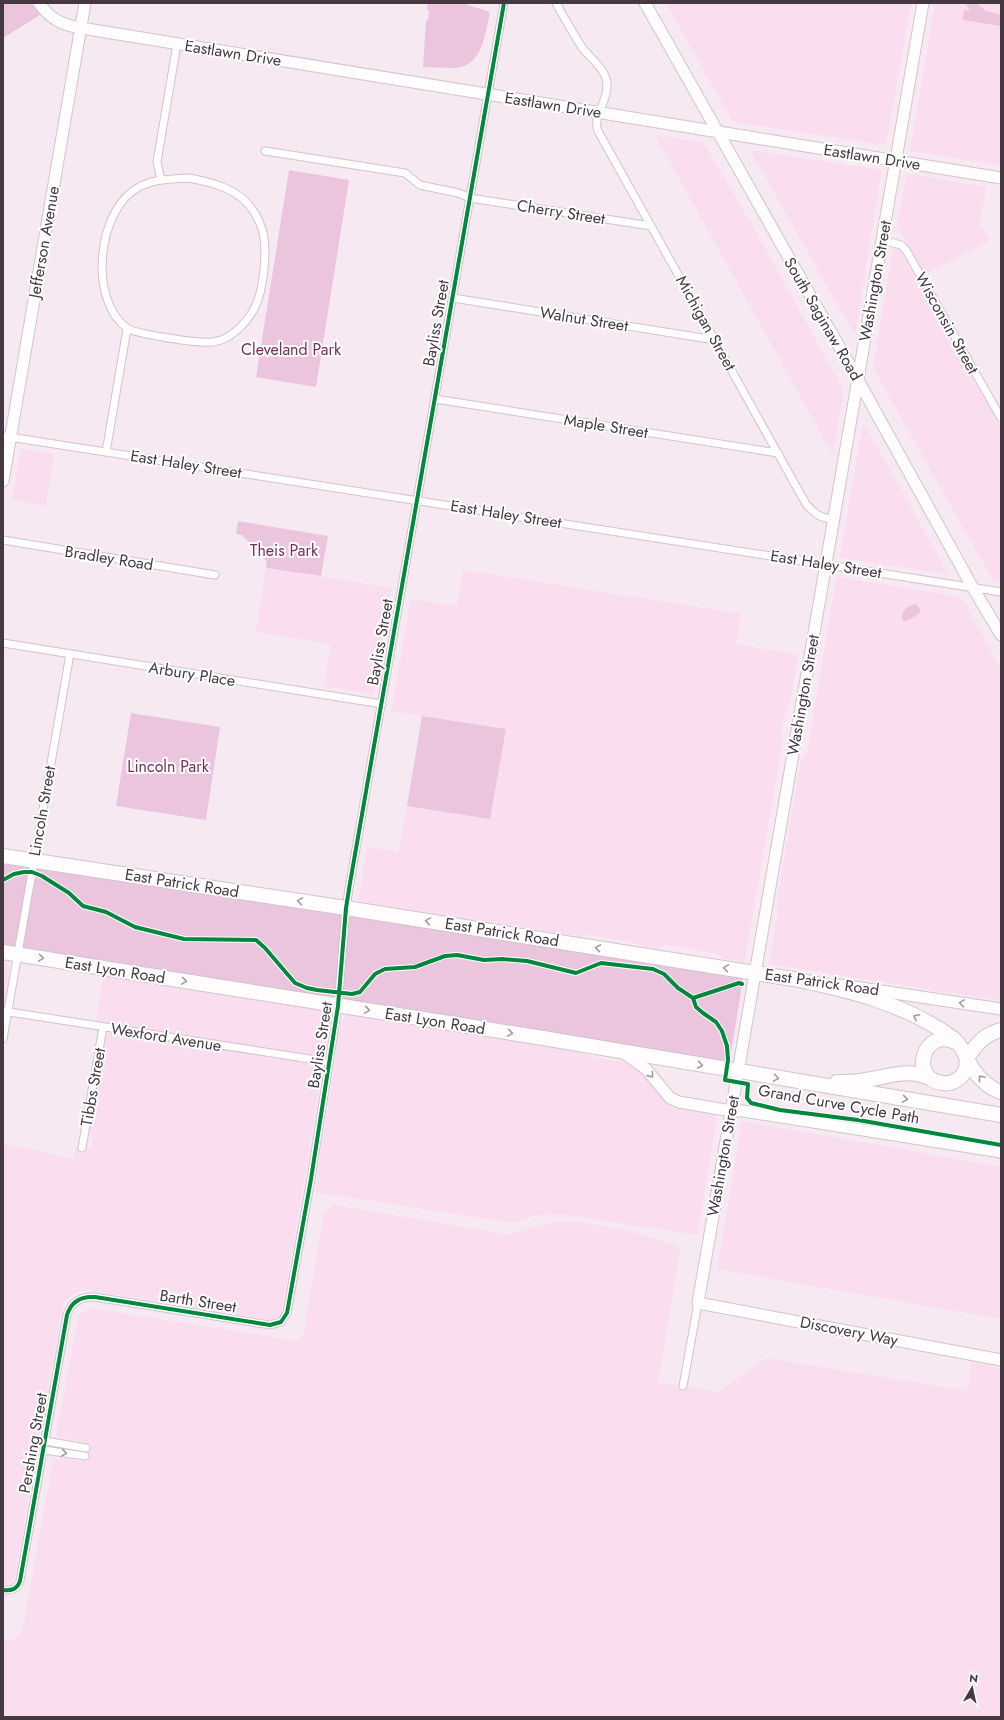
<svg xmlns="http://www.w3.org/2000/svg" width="1004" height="1720" font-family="Jost,sans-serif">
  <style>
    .built { fill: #faddef }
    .green { fill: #eac5dd }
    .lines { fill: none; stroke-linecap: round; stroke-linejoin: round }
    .street-casing { stroke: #d0c4cc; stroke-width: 9 }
    .secondary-casing { stroke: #d0c4cc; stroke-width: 13 }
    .highway-casing { stroke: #d0c4cc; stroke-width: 16 }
    .street { stroke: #fefcfd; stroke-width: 7 }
    .secondary { stroke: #fefcfd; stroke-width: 11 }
    .highway { stroke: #fefcfd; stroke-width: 14 }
    .cycleway-casing { stroke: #fff; stroke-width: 6 }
    .cycleway { stroke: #00873e; stroke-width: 4 }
    .oneway { stroke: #a29a9e }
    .labels { text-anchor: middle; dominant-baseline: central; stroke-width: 4; stroke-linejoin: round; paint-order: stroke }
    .street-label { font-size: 16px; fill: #453840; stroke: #fff }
    .park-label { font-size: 16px; fill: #752d5f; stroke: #fff }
  </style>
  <rect width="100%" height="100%" fill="#f7e9f2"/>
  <path class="built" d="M 666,3 L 911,3 L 886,145 L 733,122 Z
    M 935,3 L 1001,3 L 1001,165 L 910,151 Z
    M 655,135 L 703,142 L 756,232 L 844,391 L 833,455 Z
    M 750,150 L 882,170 L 855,334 L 840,309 Z
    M 910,174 L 986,187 L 980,224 L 990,240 L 924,275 L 897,224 L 906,177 Z
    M 893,249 L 898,249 L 901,252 L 1001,428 L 1001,583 L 994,582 L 873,368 Z
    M 863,423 L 887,464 L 948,574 L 842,558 L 840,556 Z
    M 21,449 L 54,454 L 46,506 L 12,500 Z
    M 266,568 L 392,588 L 374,694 L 324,686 L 331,644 L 256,632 Z
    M 463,570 L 741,614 L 736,644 L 798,655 L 791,698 L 785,714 L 780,739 L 783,740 L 745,960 L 742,962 L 727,959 L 714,953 L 666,945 L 658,949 L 642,946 L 628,941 L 583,934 L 582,937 L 358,902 L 367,847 L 399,852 L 407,806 L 490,819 L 506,729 L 391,711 L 411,599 L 457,606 Z
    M 838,577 L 961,597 L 1001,669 L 1001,1001 L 769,964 L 778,910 L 776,906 L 801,760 L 803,756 L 807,753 L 836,578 Z
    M 3,959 L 9,962 L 10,968 L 6,998 L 3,1005 Z
    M 103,975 L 326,1011 L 330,1020 L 304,1182 L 281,1315 L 278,1319 L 273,1320 L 88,1290 L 77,1292 L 69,1297 L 63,1304 L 14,1580 L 9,1586 L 3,1586 L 3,1143 L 74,1159 L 76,1147 L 91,1149 L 93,1139 L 89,1132 L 105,1037 L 110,1033 L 111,1024 L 96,1021 Z
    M 349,1014 L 567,1049 L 598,1058 L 631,1063 L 646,1072 L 672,1108 L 715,1115 L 717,1118 L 697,1235 L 562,1214 L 533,1216 L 514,1223 L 315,1192 L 341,1022 L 344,1018 Z
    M 742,1121 L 1001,1167 L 1001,1319 L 717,1269 Z
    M 334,1205 L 510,1235 L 525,1229 L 555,1222 L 581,1222 L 629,1231 L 677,1246 L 680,1250 L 658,1382 L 718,1392 L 766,1358 L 967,1391 L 972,1362 L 1001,1368 L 1001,1717 L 3,1717 L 3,1639 L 11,1641 L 22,1632 L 53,1461 L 62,1458 L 84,1462 L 87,1443 L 60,1437 L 56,1434 L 79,1314 L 90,1308 L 296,1341 L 303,1336 L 324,1212 Z"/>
  <path class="green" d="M 3,3 L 31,3 L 40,15 L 3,38 Z
    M 428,3 L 462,3 L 490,12 C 485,34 483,66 455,68 C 444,68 433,67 423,67 L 426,21 L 428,20 L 429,12 L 427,9 Z
    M 965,3 L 976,3 L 986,11 L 1001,15 L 1001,26 L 963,20 L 964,10 L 970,11 Z
    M 289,170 L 349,180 L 316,387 L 256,377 Z
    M 238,521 L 328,536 L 321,576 L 266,568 L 267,562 L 242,535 L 236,534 Z
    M 916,604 L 921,610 L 919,614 L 906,621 L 902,620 C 901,610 907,606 916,604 Z
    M 131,713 L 220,727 L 206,820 L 116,806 Z
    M 422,716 L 506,729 L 490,819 L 407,806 Z
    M 3,862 L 740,977 L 743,980 L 730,1059 L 725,1062 L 3,945 Z"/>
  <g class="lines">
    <g class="street-casing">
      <path id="street" d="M 556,3 C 564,17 572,32 581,46 C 589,58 606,68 607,84 C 608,104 592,114 598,131 L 806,504 C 815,514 820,518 833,519
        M 265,151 L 405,173 L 420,185 L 458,193 L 470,198 L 651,226
        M 189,178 C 210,182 235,188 249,205 C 254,211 259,220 262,229 C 268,248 264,291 254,309 C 246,324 230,340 213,342 C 201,344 135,334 127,328 C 88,300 97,209 139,187 C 154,179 172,179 189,178 Z
        M 161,180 L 157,162 L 177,44
        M 882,240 L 901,245 L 906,250 L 1001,418
        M 453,298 L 715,340
        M 435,399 L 778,453
        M 3,436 L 1001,592
        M 106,452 L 127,329
        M 3,540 L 215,575
        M 3,643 L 382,704
        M 3,1011 L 329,1062
        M 3,1039 L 70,654
        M 82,1148 L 103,1027
        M 683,1386 L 698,1303
        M 45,1441 L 86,1448
        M 44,1450 L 85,1456
        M 3,1590 C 12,1591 17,1589 20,1581 L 67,1315 C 71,1302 81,1296 95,1297 L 270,1325 L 281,1322 L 287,1313 L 311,1179 L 338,1006 L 346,908 L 350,883 L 504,3"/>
    </g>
    <g class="secondary-casing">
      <path id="secondary" d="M 39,3 C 50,19 62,25 81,28 L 1001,178
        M 645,3 L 858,380 L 973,588 L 1001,635
        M 923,3 L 698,1303 L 1001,1360
        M 3,481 L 85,3
        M 841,985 L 1001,1009
        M 624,1053 L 646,1069 L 670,1098 L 679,1102 L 731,1111 L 743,1111 L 1001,1152"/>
    </g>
    <g class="highway-casing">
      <path id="highway" d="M 3,856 L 346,908 L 793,979 C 848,990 907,1004 954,1039 C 961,1045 963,1051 967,1059 C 975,1074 985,1087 1001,1092
        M 3,952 L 543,1038 L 1001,1115
        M 955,1042 C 923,1027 909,1079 942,1083 C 952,1085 963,1078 966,1068 C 967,1065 966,1061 967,1059 C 967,1056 971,1053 972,1051 C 980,1040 987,1034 1001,1030
        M 837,1082 C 846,1082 855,1082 865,1080 C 890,1077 907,1067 932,1079"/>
    </g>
    <use href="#street" class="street"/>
    <use href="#secondary" class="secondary"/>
    <use href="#highway" class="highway"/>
    <g class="cycleway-casing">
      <path id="cycleway" d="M 3,880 L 14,874 L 24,872 L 32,872 L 42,876 L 69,893 L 83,906 L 106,912 L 135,927 L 184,939 L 256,940 L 265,948 L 295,983 L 307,988 L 317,990 L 352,994 L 360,992 L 375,974 L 385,969 L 415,967 L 445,956 L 457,955 L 484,960 L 502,959 L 527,961 L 576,973 L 601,963 L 653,969 L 664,974 L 678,988 L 693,998 L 696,1007 L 703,1013 L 716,1022 L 722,1031 L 727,1046 L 728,1060 L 725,1080 L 748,1084 L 747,1098 L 751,1103 L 780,1110 L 858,1120 L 1001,1145
        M 693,998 L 739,983 L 742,984
        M 3,1590 C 12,1591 17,1589 20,1581 L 67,1315 C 71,1302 81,1296 95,1297 L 270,1325 L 281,1322 L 287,1313 L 311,1179 L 338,1006 L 346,908 L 350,883 L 504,3"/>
    </g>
    <use href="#cycleway" class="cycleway"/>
  </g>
  <defs><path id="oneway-chevron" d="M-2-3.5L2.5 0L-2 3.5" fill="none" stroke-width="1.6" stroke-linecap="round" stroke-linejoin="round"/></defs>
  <g class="oneway">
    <use href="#oneway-chevron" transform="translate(300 901) rotate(-171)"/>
    <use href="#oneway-chevron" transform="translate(428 921) rotate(-171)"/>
    <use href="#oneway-chevron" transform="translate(598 948) rotate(-171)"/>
    <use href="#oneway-chevron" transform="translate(41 958) rotate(9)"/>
    <use href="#oneway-chevron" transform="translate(726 968) rotate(-171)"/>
    <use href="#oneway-chevron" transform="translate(184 981) rotate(9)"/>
    <use href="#oneway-chevron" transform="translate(962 1003) rotate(-171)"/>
    <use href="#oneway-chevron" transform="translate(367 1010) rotate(9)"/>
    <use href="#oneway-chevron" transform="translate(916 1017) rotate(-153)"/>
    <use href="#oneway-chevron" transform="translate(510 1033) rotate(9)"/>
    <use href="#oneway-chevron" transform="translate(700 1065) rotate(10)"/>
    <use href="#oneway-chevron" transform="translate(651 1075) rotate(51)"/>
    <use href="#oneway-chevron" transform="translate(776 1078) rotate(10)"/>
    <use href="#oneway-chevron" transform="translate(981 1078) rotate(-130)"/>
    <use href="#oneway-chevron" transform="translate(905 1099) rotate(9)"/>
    <use href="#oneway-chevron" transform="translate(64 1453) rotate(9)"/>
  </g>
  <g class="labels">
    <g class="street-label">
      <text transform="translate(233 53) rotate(9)">Eastlawn Drive</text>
      <text transform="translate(553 105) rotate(9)">Eastlawn Drive</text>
      <text transform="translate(872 157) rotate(9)">Eastlawn Drive</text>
      <text transform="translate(561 212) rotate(9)">Cherry Street</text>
      <text transform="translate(44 242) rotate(-80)">Jefferson Avenue</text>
      <text transform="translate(875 281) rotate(-80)">Washington Street</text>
      <text transform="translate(584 319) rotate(9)">Walnut Street</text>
      <text transform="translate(823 319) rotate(60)">South Saginaw Road</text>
      <text transform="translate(436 323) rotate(-80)">Bayliss Street</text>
      <text transform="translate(706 323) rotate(61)">Michigan Street</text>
      <text transform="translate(947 323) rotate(61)">Wisconsin Street</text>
      <text transform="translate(606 426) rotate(9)">Maple Street</text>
      <text transform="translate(186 464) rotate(9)">East Haley Street</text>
      <text transform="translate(506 514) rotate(9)">East Haley Street</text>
      <text transform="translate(109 558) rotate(9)">Bradley Road</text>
      <text transform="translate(826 564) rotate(9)">East Haley Street</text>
      <text transform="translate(380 642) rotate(-80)">Bayliss Street</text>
      <text transform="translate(192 674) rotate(9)">Arbury Place</text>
      <text transform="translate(803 695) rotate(-80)">Washington Street</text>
      <text transform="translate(42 811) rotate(-80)">Lincoln Street</text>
      <text transform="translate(182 883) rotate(9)">East Patrick Road</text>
      <text transform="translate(502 932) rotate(9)">East Patrick Road</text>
      <text transform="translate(115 970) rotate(9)">East Lyon Road</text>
      <text transform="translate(822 982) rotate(8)">East Patrick Road</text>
      <text transform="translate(435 1021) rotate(9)">East Lyon Road</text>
      <text transform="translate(166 1037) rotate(9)">Wexford Avenue</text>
      <text transform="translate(320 1045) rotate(-81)">Bayliss Street</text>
      <text transform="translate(93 1087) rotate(-80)">Tibbs Street</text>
      <text transform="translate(839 1104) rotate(10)">Grand Curve Cycle Path</text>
      <text transform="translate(723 1156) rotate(-80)">Washington Street</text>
      <text transform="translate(198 1301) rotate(9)">Barth Street</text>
      <text transform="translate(849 1331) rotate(11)">Discovery Way</text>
      <text transform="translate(33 1443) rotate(-80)">Pershing Street</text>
    </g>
    <g class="park-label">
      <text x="291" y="349">Cleveland Park</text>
      <text x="284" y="550">Theis Park</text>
      <text x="168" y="766">Lincoln Park</text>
    </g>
  </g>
  <rect width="1004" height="1720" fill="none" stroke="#453840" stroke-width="8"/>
  <g transform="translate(972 1688) rotate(9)" stroke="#ffffff" stroke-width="3" paint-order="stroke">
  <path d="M0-3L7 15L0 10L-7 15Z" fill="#453840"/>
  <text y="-6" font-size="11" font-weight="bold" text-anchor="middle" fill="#453840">N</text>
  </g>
</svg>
